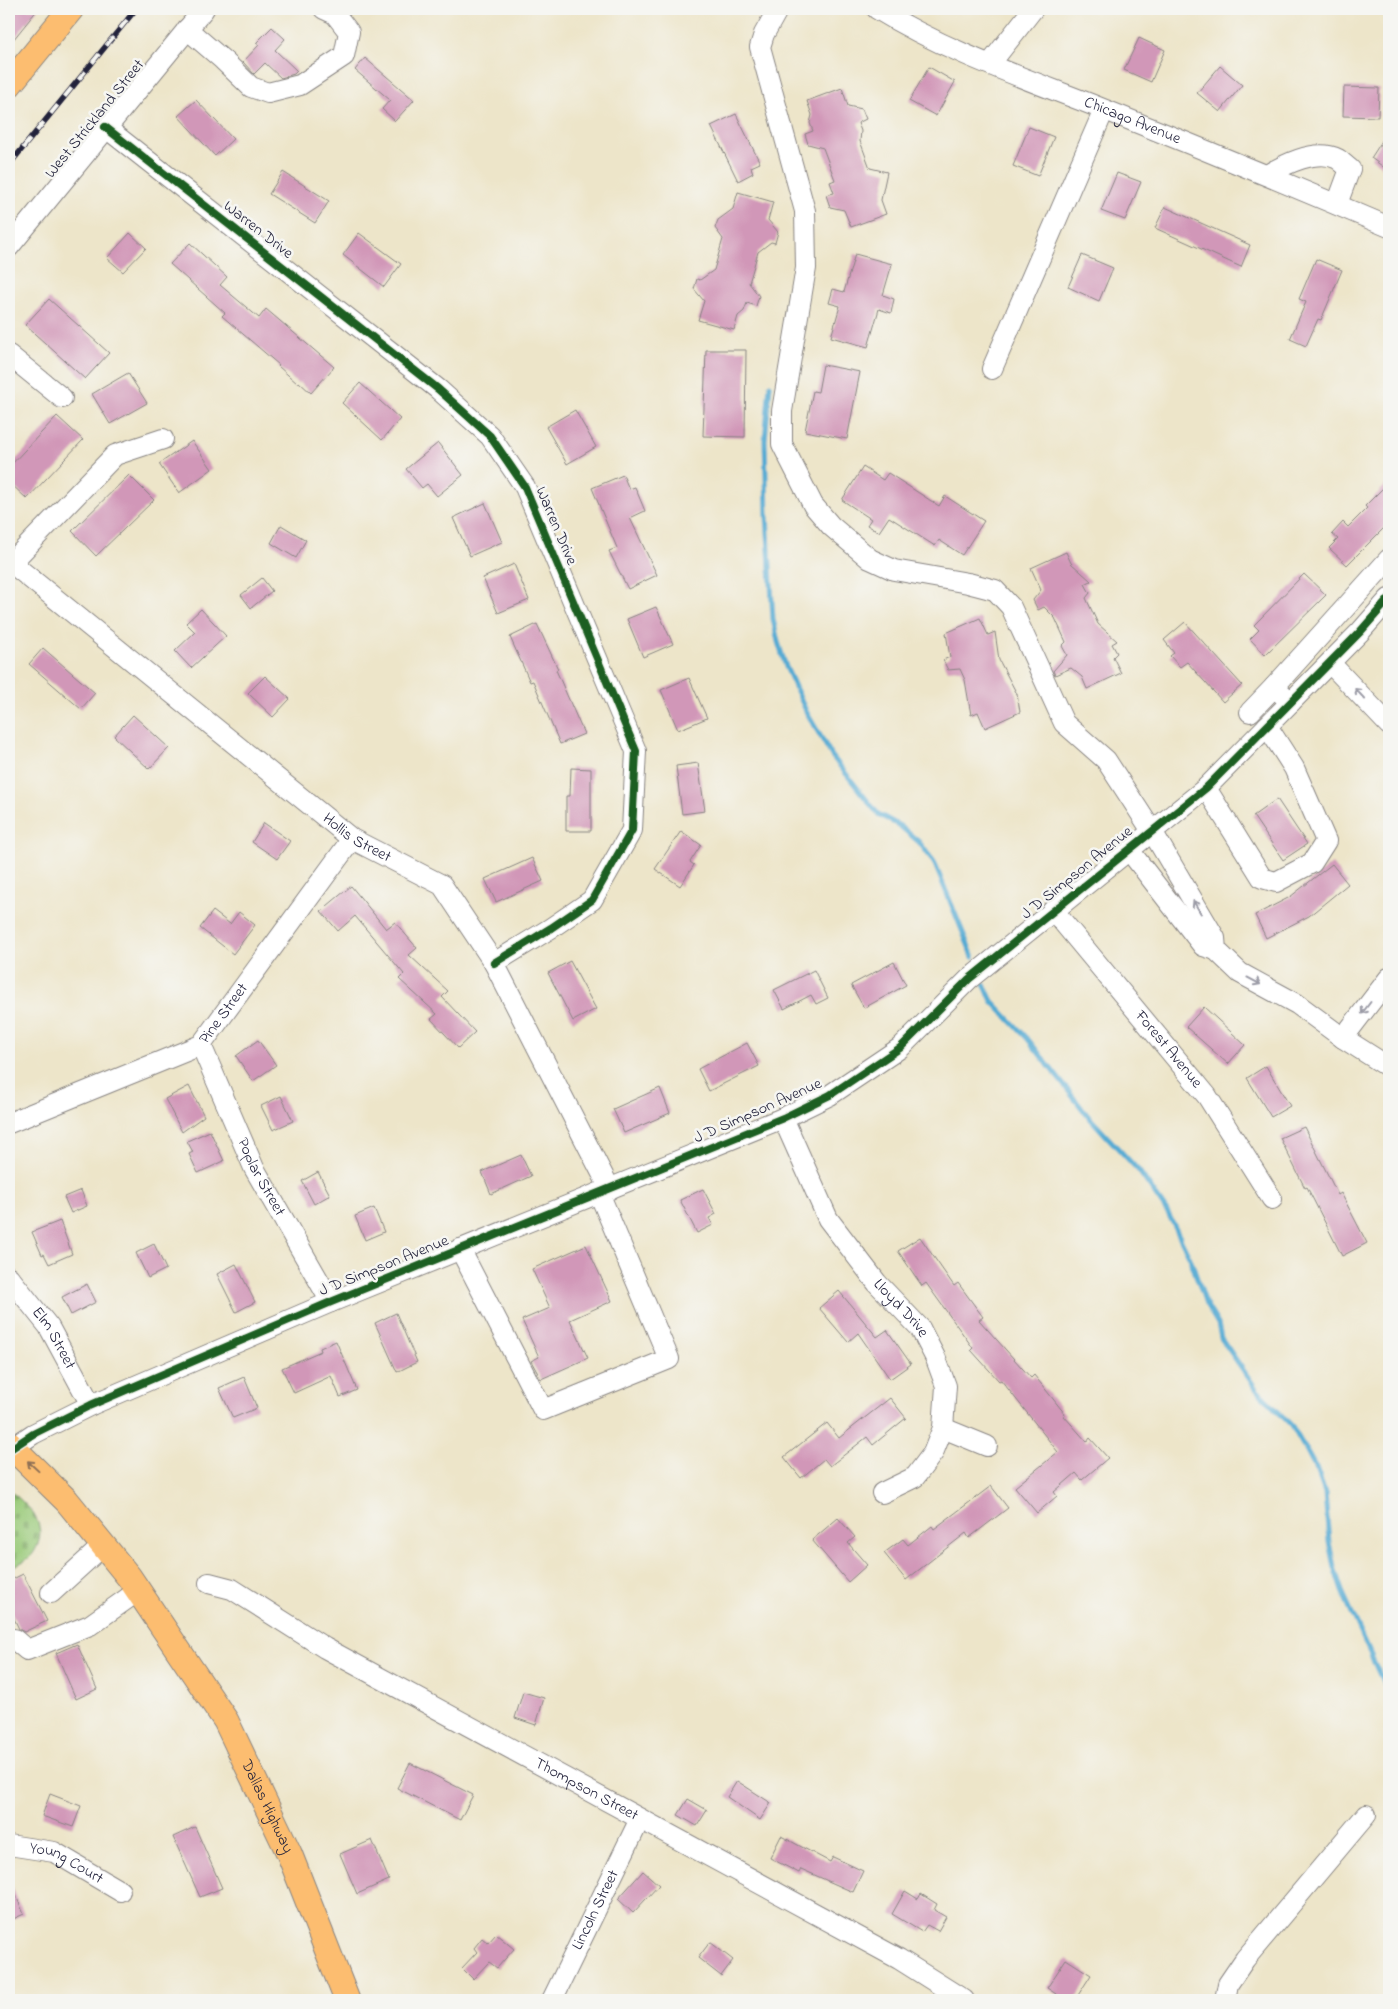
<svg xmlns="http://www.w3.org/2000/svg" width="1398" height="2009" font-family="'Indie Flower',sans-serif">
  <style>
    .cemetery { fill: url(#cemetery-stones); stroke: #5e765a }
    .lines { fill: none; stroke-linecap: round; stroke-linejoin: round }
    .stream { stroke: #57abd3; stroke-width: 5 }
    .building { fill: #d197b8 }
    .minor-casing { stroke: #888482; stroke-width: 22 }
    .major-casing { stroke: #888482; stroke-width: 27 }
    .minor { stroke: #fff; stroke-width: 20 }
    .major { stroke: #fcbd6f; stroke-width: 25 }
    .rail-casing { stroke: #22223b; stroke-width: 5.5 }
    .rail { stroke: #f6f6f2; stroke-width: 4; stroke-dasharray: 11; stroke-linecap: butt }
    .cycleway-casing { stroke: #f6f6f2; stroke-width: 11 }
    .cycleway { stroke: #1b5e20; stroke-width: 8 }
    .oneway { stroke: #9c9ca7 }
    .oneway2 { stroke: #8f7055 }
    .labels { text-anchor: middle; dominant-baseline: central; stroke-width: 5; stroke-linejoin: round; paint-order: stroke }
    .street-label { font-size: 16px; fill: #22223b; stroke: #f6f6f2 }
  </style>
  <defs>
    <pattern id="cemetery-stones" width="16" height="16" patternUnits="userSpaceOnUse" patternTransform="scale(1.25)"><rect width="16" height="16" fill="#9aca79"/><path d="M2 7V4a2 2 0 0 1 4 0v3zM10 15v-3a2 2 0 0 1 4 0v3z" fill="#84ad6a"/></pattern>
  </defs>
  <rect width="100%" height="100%" fill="#f6f6f2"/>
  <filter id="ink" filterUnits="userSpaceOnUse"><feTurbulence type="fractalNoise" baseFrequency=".02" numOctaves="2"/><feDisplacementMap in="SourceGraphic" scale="10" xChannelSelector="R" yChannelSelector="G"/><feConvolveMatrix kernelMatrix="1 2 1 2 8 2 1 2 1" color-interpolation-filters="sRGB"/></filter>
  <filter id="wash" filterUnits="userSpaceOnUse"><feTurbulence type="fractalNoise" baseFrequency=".0096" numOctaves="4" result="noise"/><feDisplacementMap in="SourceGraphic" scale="20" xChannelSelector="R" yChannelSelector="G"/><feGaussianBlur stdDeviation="1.12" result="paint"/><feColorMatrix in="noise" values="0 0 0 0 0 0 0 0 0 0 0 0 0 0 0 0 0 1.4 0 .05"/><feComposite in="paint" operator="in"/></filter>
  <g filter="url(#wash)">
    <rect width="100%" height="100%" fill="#ede5c9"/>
    <path class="cemetery" d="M 9,1490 C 26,1504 46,1520 38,1544 C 36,1549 34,1553 30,1557 C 24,1562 15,1565 9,1568 Z"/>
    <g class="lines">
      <path class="stream" d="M 770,385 L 765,440 L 767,515 L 773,619 L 778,642 L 786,667 L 807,713 L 832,756 L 878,814 L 900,826 L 919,842 L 934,862 L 973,957
        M 984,984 L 992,1001 L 1027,1038 L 1088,1116 L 1139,1171 L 1168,1213 L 1190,1258 L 1206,1304 L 1218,1324 L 1221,1338 L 1257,1390 L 1292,1426 L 1316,1468 L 1325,1493 L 1329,1542 L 1334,1567 L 1342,1591 L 1383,1682 L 1389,1693"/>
    </g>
    <g id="blocks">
      <path class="building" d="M 9,9 L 38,9 L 9,45 Z
        M 272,27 L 285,39 L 275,50 L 297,71 L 294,74 L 281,78 L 265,63 L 254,74 L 243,62 L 259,45 L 256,43 Z
        M 1139,38 L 1165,50 L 1151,82 L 1124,70 Z
        M 365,58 L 414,100 L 395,121 L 382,109 L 390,100 L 355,70 Z
        M 1220,66 L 1242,85 L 1220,112 L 1197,93 Z
        M 929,67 L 955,82 L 936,116 L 909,101 Z
        M 1344,87 L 1379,88 L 1378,117 L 1343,116 Z
        M 842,88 L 848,106 L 862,109 L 866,119 L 858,123 L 861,131 L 860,141 L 870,168 L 887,172 L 881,200 L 886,214 L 851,227 L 844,210 L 830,207 L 826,195 L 834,193 L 830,182 L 835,180 L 823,148 L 808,144 L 805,134 L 813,131 L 810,123 L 812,115 L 807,101 Z
        M 196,100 L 233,139 L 215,156 L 178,116 Z
        M 736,114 L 760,163 L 751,167 L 753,173 L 738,181 L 711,126 Z
        M 1029,127 L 1054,137 L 1038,176 L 1013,166 Z
        M 1389,130 L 1389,171 L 1371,158 Z
        M 283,172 L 329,201 L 315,223 L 269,194 Z
        M 1117,173 L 1141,182 L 1125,220 L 1101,211 Z
        M 738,192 L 773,202 L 768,220 L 778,232 L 775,243 L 771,242 L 758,252 L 749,283 L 759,296 L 756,306 L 747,303 L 744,311 L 738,316 L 734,330 L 698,320 L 704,301 L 694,289 L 697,279 L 700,280 L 714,270 L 723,239 L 715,228 L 718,220 L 733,209 Z
        M 1165,207 L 1250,245 L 1241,267 L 1155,228 Z
        M 130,233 L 146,248 L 123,272 L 107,258 Z
        M 359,233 L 401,264 L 384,287 L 343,255 Z
        M 190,243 L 227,277 L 220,285 L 259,318 L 266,309 L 334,367 L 311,393 L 299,382 L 298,384 L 278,366 L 279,365 L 222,316 L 225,313 L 170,264 Z
        M 855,254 L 892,264 L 883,295 L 894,299 L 891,313 L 879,309 L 868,347 L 831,337 L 840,306 L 829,303 L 833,289 L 844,292 Z
        M 1082,255 L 1113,268 L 1099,301 L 1068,287 Z
        M 1316,259 L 1342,270 L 1321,320 L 1318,319 L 1306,346 L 1290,339 L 1306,302 L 1299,299 Z
        M 49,299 L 109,353 L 85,379 L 25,325 Z
        M 706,350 L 746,350 L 745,437 L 703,436 Z
        M 823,365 L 860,372 L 847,439 L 805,431 L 813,391 L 818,392 Z
        M 128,373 L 147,403 L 110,424 L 92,394 Z
        M 360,383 L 400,419 L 382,440 L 342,403 Z
        M 575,410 L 596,447 L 567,464 L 546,427 Z
        M 57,416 L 83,440 L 27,499 L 9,482 L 9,467 Z
        M 192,441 L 212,469 L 179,493 L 159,464 Z
        M 438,443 L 463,475 L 437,496 L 427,484 L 422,488 L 406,469 Z
        M 863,467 L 883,480 L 888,473 L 939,506 L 945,496 L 984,521 L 962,555 L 939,540 L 935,546 L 889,517 L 879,532 L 867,525 L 871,519 L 842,500 Z
        M 129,475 L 154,500 L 96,556 L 72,531 Z
        M 623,475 L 629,489 L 635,487 L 645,511 L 630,518 L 657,575 L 628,589 L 609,551 L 617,548 L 592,488 Z
        M 1389,482 L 1389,523 L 1347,565 L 1329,548 L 1338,539 L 1332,534 L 1343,522 L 1348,527 L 1367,508 L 1365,506 Z
        M 485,503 L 502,542 L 470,556 L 453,518 Z
        M 281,525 L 306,540 L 296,558 L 271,543 Z
        M 1066,552 L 1071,563 L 1091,581 L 1085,584 L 1090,593 L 1086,598 L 1098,624 L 1117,641 L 1112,644 L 1117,653 L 1113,657 L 1121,673 L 1087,689 L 1082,677 L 1071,668 L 1055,675 L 1053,671 L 1067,655 L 1062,646 L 1066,642 L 1055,618 L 1044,607 L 1038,610 L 1033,600 L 1041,590 L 1031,568 Z
        M 514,564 L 529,600 L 498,613 L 483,578 Z
        M 1304,574 L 1326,595 L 1265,655 L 1250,639 L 1259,630 L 1254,625 Z
        M 262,578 L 272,591 L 251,608 L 241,595 Z
        M 656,607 L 673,644 L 643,657 L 627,619 Z
        M 201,609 L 226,636 L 191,668 L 175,651 L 195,632 L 186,623 Z
        M 980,618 L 988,635 L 995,632 L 999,660 L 1017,694 L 1020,712 L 985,728 L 978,712 L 971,715 L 965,680 L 960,669 L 948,670 L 943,660 L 950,657 L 946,633 Z
        M 1185,622 L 1242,685 L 1223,702 L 1187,662 L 1180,667 L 1170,656 L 1174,653 L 1164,640 Z
        M 537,624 L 558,669 L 556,670 L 584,734 L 560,744 L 533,681 L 530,682 L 510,637 Z
        M 43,648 L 95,693 L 81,709 L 29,664 Z
        M 265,676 L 290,699 L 273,717 L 248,693 Z
        M 689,678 L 707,718 L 678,730 L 661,690 Z
        M 133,715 L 169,748 L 149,769 L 114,736 Z
        M 698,763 L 705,811 L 682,814 L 676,766 Z
        M 571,768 L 591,769 L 591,831 L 566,831 L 566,796 L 570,796 Z
        M 1277,799 L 1307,844 L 1283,860 L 1253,816 Z
        M 264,823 L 290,841 L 277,859 L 252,842 Z
        M 681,831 L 701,845 L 690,862 L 694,865 L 680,886 L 655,869 Z
        M 532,858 L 543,881 L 496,902 L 485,879 Z
        M 1332,864 L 1348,884 L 1309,916 L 1266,938 L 1255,915 L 1290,897 Z
        M 351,886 L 386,929 L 395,922 L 417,948 L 409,955 L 448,991 L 442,997 L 475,1032 L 458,1048 L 431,1019 L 437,1014 L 399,979 L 404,974 L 355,916 L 338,931 L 321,911 Z
        M 213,911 L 230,924 L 239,912 L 255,925 L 233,954 L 200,928 Z
        M 570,961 L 596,1009 L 573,1021 L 548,973 Z
        M 894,962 L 906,985 L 864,1008 L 851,985 Z
        M 814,970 L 828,998 L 816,1004 L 811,995 L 784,1009 L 774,990 Z
        M 1204,1007 L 1245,1045 L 1228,1064 L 1186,1027 Z
        M 258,1040 L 276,1065 L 253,1081 L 236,1056 Z
        M 747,1043 L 759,1066 L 709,1091 L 698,1069 Z
        M 1266,1066 L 1290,1106 L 1271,1117 L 1247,1078 Z
        M 189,1086 L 204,1116 L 182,1132 L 165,1099 Z
        M 660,1088 L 670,1113 L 624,1133 L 613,1109 Z
        M 281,1096 L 293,1121 L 273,1130 L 261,1106 Z
        M 1304,1127 L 1338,1195 L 1341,1193 L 1367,1243 L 1342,1256 L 1307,1187 L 1305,1188 L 1280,1138 Z
        M 210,1131 L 224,1161 L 198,1173 L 189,1154 L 193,1152 L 187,1141 Z
        M 521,1155 L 531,1176 L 491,1194 L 482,1172 Z
        M 318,1172 L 330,1195 L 314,1204 L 302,1181 Z
        M 703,1189 L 716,1214 L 709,1218 L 713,1225 L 697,1233 L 680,1200 Z
        M 81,1190 L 87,1206 L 71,1213 L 64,1197 Z
        M 374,1208 L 384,1232 L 365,1240 L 355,1216 Z
        M 60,1221 L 72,1254 L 49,1264 L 44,1254 L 42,1255 L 32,1232 Z
        M 920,1237 L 954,1286 L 958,1283 L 983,1317 L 979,1320 L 1031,1378 L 1034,1375 L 1065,1414 L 1064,1416 L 1087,1442 L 1090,1438 L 1108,1458 L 1082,1480 L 1076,1473 L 1054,1492 L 1057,1496 L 1037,1513 L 1015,1487 L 1058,1452 L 1001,1380 L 999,1381 L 971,1350 L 973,1348 L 926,1283 L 922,1286 L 898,1251 Z
        M 154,1244 L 166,1269 L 148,1278 L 136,1253 Z
        M 586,1245 L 612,1301 L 570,1320 L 588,1358 L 541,1379 L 531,1361 L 539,1357 L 522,1320 L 550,1308 L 532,1269 Z
        M 236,1264 L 255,1302 L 236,1312 L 217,1274 Z
        M 87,1284 L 96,1302 L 71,1315 L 62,1297 Z
        M 839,1291 L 877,1337 L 887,1330 L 911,1364 L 890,1379 L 858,1333 L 848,1342 L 819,1308 Z
        M 396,1313 L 417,1362 L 397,1372 L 375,1323 Z
        M 336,1341 L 357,1390 L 340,1397 L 331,1376 L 294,1393 L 282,1368 L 321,1351 L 320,1348 Z
        M 244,1377 L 257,1408 L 233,1418 L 219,1388 Z
        M 890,1398 L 906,1418 L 873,1445 L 867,1437 L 830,1466 L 824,1459 L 801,1478 L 784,1457 L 827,1423 L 839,1438 Z
        M 991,1486 L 1008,1508 L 969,1538 L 966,1533 L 906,1580 L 884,1553 L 903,1539 L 908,1545 L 932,1526 L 934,1529 Z
        M 838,1518 L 855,1537 L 848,1543 L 867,1565 L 848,1582 L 812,1540 Z
        M 23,1574 L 47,1621 L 24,1632 L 19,1629 L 9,1608 L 9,1581 Z
        M 77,1644 L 97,1689 L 76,1699 L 56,1653 Z
        M 523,1692 L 544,1698 L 536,1725 L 515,1718 Z
        M 410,1763 L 473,1795 L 460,1820 L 397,1788 Z
        M 737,1781 L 771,1803 L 760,1820 L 727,1797 Z
        M 50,1794 L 81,1806 L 73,1827 L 42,1816 Z
        M 688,1799 L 707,1810 L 697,1826 L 678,1815 Z
        M 195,1827 L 222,1888 L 200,1897 L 173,1837 Z
        M 781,1836 L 830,1862 L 833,1857 L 863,1871 L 853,1892 L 801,1869 L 799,1873 L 770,1858 Z
        M 372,1840 L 389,1880 L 357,1894 L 340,1854 Z
        M 643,1871 L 659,1885 L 633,1913 L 618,1899 Z
        M 9,1880 L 24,1914 L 9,1921 Z
        M 905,1891 L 918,1899 L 921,1894 L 937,1904 L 934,1910 L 946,1917 L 938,1931 L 927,1925 L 922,1932 L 892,1914 Z
        M 496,1934 L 514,1949 L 497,1968 L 489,1962 L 473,1979 L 462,1968 L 477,1952 L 474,1948 L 482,1938 L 488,1943 Z
        M 710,1942 L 733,1960 L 721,1976 L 698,1958 Z
        M 1066,1959 L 1091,1975 L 1075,2000 L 1065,2000 L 1047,1988 Z"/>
    </g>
  </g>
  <g filter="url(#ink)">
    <use href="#blocks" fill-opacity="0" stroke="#888482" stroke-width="1"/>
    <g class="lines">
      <g class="minor-casing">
        <g id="minor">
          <path d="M 778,9 L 764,34 L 760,47 L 805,211 L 806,268 L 782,411 L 782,444 L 813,505 L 831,526 L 870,559 L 894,570 L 968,583 L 995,590 L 1011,607 L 1064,723 L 1106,760 L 1152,831 L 1215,938 L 1216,950"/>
          <path id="s1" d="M 877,9 C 945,51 1024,78 1098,107 C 1196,146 1293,186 1389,227"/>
          <path d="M 187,29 L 223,60 L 251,87 L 268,93 L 300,85 L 344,56 L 349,32 L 335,14 L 324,9"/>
          <path d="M 990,64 L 1033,9"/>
          <path d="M 105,127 L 438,389 L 490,436 L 525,487 L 636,751 L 632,830 L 592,900 L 551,928 L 494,963"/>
          <path d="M 1267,175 C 1285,164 1317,148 1338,159 C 1342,162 1346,166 1350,169 L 1337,204"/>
          <path d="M 9,247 L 204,9"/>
          <path d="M 9,355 L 62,398"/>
          <path d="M 992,369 L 1104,110"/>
          <path id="s2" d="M 9,561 L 352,839 L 442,885 L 494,963 L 610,1189"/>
          <path d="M 9,565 L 115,455 L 163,439"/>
          <path d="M 1330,663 L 1389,725"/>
          <path d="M 1291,702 L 1274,687 L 1389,559"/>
          <path d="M 1250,712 L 1274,687"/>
          <path d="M 1206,788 L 1262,878 L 1276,882 L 1312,863 L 1326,841 L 1294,768 L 1267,726"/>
          <path d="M 1129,850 L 1203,946 L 1216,950 L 1240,973 L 1297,1004 L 1343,1038 L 1387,1066 L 1389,1062"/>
          <path id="s3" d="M 1053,910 L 1207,1096 L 1272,1199"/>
          <path d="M 1343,1038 L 1389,978"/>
          <path id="s4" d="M 201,1045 L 254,1168 L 331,1302"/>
          <path id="s5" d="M 783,1118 L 828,1219 L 877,1283 L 920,1328 L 936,1359 L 946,1386 L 943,1428 L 933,1453 L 915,1477 L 882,1493"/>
          <path id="s6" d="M 9,1123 L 201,1045 L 352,839"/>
          <path d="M 460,1249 L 543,1410 L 669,1359 L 599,1193"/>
          <path id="s7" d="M 9,1277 L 49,1327 L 91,1405"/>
          <path d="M 943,1428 L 987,1446"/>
          <path d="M 9,1450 L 33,1434 L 91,1405 L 331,1302 L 783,1118 L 830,1095 L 900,1048 L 969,979 L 1206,788 L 1360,632 L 1389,599"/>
          <path id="s8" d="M 209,1583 L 232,1589 L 325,1648 L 899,1959 L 964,2000"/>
          <path d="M 51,1593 L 95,1553"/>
          <path d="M 9,1639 L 14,1639 L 27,1650 L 90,1625 L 138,1591"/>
          <path id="s9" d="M 9,1845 L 54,1852 L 120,1891"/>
          <path id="s10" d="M 552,2000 L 640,1819"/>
          <path d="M 1225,2000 L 1228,1984 L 1245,1959 L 1366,1815"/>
        </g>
      </g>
      <g class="major-casing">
        <g id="major">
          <path d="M 9,85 L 71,9"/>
          <path id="s11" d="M 9,1444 L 67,1501 L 129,1577 L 226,1721 L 289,1853 L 347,2000"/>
        </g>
      </g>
      <use href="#minor" class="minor"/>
      <use href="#major" class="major"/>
      <g class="rail-casing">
        <path id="rail" d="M 9,165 L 136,9"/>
      </g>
      <use href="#rail" class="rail"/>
      <g class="cycleway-casing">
        <path id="cycleway" d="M 105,127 L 438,389 L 490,436 L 525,487 L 636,751 L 632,830 L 592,900 L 551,928 L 494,963
          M 9,1450 L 33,1434 L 91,1405 L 331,1302 L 783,1118 L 830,1095 L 900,1048 L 969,979 L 1206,788 L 1360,632 L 1389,599"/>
      </g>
      <use href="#cycleway" class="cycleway"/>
    </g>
    <defs><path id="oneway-shaft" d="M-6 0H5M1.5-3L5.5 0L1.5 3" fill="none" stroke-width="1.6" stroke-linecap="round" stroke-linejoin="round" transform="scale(1.25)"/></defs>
    <g class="oneway">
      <use href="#oneway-shaft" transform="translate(1360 694) rotate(-133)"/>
      <use href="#oneway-shaft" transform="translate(1197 907) rotate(-121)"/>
      <use href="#oneway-shaft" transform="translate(1254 981) rotate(28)"/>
      <use href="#oneway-shaft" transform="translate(1366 1008) rotate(127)"/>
    </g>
    <use class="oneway2" href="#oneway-shaft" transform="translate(33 1466) rotate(-137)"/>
  </g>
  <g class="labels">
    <g class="street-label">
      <text transform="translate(95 119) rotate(-51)">West Strickland Street</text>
      <text stroke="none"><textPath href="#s1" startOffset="279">Chicago Avenue</textPath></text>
      <text transform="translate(258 230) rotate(38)">Warren Drive</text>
      <text transform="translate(556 526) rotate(67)">Warren Drive</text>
      <text stroke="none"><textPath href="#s2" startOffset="445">Hollis Street</textPath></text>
      <text transform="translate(1077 873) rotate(-39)">J D Simpson Avenue</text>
      <text stroke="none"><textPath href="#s6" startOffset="246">Pine Street</textPath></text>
      <text stroke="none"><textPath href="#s3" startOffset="181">Forest Avenue</textPath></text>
      <text transform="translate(758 1111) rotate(-24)">J D Simpson Avenue</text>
      <text stroke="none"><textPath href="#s4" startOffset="145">Poplar Street</textPath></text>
      <text transform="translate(384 1266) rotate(-22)">J D Simpson Avenue</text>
      <text stroke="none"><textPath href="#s5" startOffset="226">Lloyd Drive</textPath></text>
      <text stroke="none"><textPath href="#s7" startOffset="76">Elm Street</textPath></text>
      <text stroke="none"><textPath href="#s8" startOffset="431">Thompson Street</textPath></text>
      <text stroke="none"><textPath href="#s11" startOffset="448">Dallas Highway</textPath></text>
      <text stroke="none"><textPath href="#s9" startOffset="61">Young Court</textPath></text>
      <text stroke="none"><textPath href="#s10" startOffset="100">Lincoln Street</textPath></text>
    </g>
  </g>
  <rect width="1398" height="2009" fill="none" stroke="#f6f6f2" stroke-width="30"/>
</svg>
